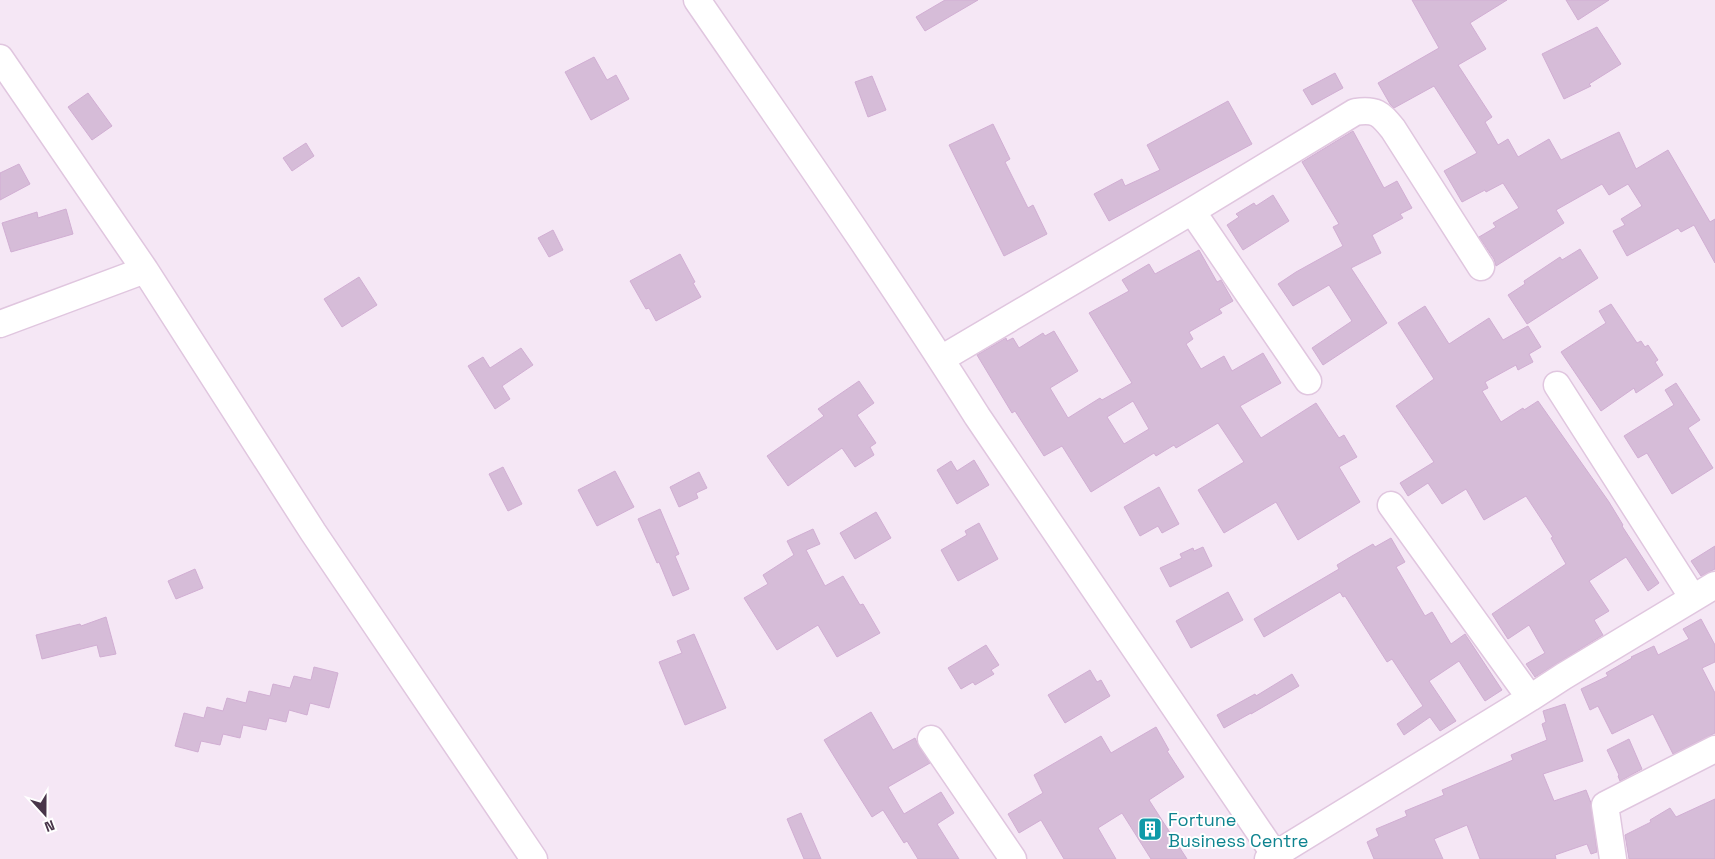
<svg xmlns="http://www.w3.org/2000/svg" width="1715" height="859" font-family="'Space Grotesk',sans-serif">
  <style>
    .building { fill: #d6bcd8; stroke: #d1aed3; fill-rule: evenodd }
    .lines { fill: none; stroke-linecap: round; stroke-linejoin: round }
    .minor-casing { stroke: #e0c6df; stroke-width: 29 }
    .minor { stroke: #fff; stroke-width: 26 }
    .labels { text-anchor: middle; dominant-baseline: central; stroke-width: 4; stroke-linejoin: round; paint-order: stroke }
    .culture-label { font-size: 18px; fill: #0d838f; stroke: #fff; text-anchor: start }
  </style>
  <rect width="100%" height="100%" fill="#f5e7f5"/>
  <path class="building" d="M 945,0 L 978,0 L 925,31 L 916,17 Z
    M 1412,0 L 1507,0 L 1470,23 L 1486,49 L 1458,65 L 1492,117 L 1485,122 L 1498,145 L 1508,139 L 1518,157 L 1549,139 L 1561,160 L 1619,132 L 1636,169 L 1668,150 L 1710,222 L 1715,219 L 1715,263 L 1694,225 L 1681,232 L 1678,228 L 1627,256 L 1613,231 L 1625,225 L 1621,219 L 1642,206 L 1628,184 L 1609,195 L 1602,184 L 1556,210 L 1564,223 L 1496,266 L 1494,259 L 1479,237 L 1496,227 L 1493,223 L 1519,208 L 1503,183 L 1486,192 L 1485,190 L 1462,202 L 1444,171 L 1477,153 L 1434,86 L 1394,108 L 1390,104 L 1378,83 L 1439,48 Z
    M 1566,0 L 1609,0 L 1578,20 Z
    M 1597,27 L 1621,64 L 1589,84 L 1591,86 L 1564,99 L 1542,54 Z
    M 594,57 L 607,80 L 616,75 L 629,99 L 591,120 L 565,72 Z
    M 1335,73 L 1343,88 L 1312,105 L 1303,90 Z
    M 872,76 L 886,110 L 868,117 L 855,82 Z
    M 88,93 L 112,126 L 92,140 L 68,107 Z
    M 1228,101 L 1252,144 L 1109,221 L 1094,194 L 1122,179 L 1125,186 L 1160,170 L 1147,145 Z
    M 993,124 L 1010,159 L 1005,162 L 1028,208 L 1033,205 L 1047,234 L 1004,256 L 949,145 Z
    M 1353,131 L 1384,188 L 1397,181 L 1412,208 L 1400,214 L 1403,218 L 1372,235 L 1381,253 L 1351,268 L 1387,323 L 1323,365 L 1312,348 L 1352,321 L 1329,285 L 1293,306 L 1278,284 L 1296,272 L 1343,246 L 1333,227 L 1339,224 L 1302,162 Z
    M 306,143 L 314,156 L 292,171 L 283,158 Z
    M 19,164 L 30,184 L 0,200 L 0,173 Z
    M 1273,195 L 1289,221 L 1243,250 L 1227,225 L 1239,217 L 1236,214 L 1254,203 L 1256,206 Z
    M 66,209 L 73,234 L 11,252 L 2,223 L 37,212 L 38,218 Z
    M 553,230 L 563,250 L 549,257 L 538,238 Z
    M 1580,249 L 1598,278 L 1527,324 L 1508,295 L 1525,284 L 1524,281 L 1560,257 L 1562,260 Z
    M 1199,250 L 1217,282 L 1221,280 L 1233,301 L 1219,309 L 1222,313 L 1189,332 L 1193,339 L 1186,344 L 1201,369 L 1224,356 L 1232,371 L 1263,353 L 1281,383 L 1240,406 L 1261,438 L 1316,403 L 1339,438 L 1344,435 L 1357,457 L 1339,467 L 1360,502 L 1298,540 L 1276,502 L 1224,533 L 1198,490 L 1244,462 L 1218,423 L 1176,448 L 1174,445 L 1156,456 L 1154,453 L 1091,492 L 1062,446 L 1044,456 L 1015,411 L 1012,413 L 977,355 L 1006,338 L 1007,341 L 1013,338 L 1019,348 L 1043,333 L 1045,336 L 1054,331 L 1078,371 L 1050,388 L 1068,418 L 1100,398 L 1102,400 L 1132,383 L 1089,313 L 1129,291 L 1122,280 L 1149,264 L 1155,274 ZM 1133,401 L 1149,429 L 1124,444 L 1107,417 Z
    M 680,254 L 695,282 L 693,283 L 701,297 L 656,321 L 649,308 L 646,309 L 630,281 Z
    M 359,277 L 377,305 L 342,327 L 324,299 Z
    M 1611,304 L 1637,343 L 1641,341 L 1645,347 L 1648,345 L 1658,360 L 1655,362 L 1663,375 L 1636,393 L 1634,388 L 1601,411 L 1561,352 L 1606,323 L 1599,311 Z
    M 1425,306 L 1449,344 L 1489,318 L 1503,340 L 1528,326 L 1541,347 L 1529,354 L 1533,362 L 1518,370 L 1516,365 L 1485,382 L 1488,388 L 1482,391 L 1501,422 L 1523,408 L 1524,410 L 1538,401 L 1609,502 L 1623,525 L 1622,526 L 1659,583 L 1648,591 L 1626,557 L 1589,581 L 1609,611 L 1594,620 L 1603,635 L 1535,677 L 1526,664 L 1545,653 L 1529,625 L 1508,639 L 1492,614 L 1566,564 L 1551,538 L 1553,537 L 1526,496 L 1484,520 L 1466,489 L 1442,504 L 1428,483 L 1408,496 L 1400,483 L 1434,462 L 1396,406 L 1434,379 L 1398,323 Z
    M 521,348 L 533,365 L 502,386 L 510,399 L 495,409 L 468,366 L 483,357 L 490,368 Z
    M 859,381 L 874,403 L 857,415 L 876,443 L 870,447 L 874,455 L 855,467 L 842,448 L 788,486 L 767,456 L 824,416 L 818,409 Z
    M 1676,383 L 1700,420 L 1688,428 L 1713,468 L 1672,494 L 1647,453 L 1638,458 L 1624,436 L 1674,405 L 1665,390 Z
    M 974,460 L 989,485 L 957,504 L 937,470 L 951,461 L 957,471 Z
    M 503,467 L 522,504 L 508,511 L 489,474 Z
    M 615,471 L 634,507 L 597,526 L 578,490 Z
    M 699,472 L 707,488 L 696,493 L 698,498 L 679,507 L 670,487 Z
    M 1159,487 L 1179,524 L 1162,533 L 1158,526 L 1140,536 L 1124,507 Z
    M 660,509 L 679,554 L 675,556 L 689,589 L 673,596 L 659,562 L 657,563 L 638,519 Z
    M 876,512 L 891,538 L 855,559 L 840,533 Z
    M 979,523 L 998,559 L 958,581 L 941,550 L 967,535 L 965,531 Z
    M 813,529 L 820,544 L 806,550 L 825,586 L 843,576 L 860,605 L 863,604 L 880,633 L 837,657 L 818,625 L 777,650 L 744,598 L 768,584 L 763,575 L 794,555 L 787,541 Z
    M 1391,538 L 1405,562 L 1396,567 L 1425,616 L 1432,612 L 1451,644 L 1465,634 L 1502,690 L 1485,701 L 1459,661 L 1429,681 L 1456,721 L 1440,731 L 1430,717 L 1404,735 L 1397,724 L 1423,706 L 1392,659 L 1387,662 L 1345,596 L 1343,597 L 1340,592 L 1264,637 L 1254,619 L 1339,569 L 1337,565 L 1352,556 L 1373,544 L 1375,547 Z
    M 1715,546 L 1715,569 L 1701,576 L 1691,561 Z
    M 1203,547 L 1212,566 L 1170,587 L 1160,568 L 1182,558 L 1180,554 L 1193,548 L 1194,551 Z
    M 195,569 L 203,588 L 176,599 L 168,581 Z
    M 1228,592 L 1243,620 L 1191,648 L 1176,621 Z
    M 106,617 L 116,654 L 100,657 L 97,645 L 42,659 L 36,635 L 80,624 L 81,626 Z
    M 1701,619 L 1715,645 L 1715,662 L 1702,668 L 1715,693 L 1715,733 L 1673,754 L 1653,714 L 1612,734 L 1598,706 L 1590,710 L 1581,689 L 1608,676 L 1606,673 L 1632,658 L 1631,657 L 1654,646 L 1658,655 L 1689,639 L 1683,629 Z
    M 694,634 L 726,708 L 685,725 L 659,662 L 682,653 L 677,641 Z
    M 986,645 L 999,665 L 991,670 L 994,674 L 975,685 L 973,682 L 961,689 L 948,668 Z
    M 314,667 L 338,673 L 329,708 L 310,703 L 307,715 L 289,710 L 286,722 L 269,718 L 266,730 L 243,725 L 240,738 L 223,734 L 220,745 L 201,741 L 198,752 L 175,746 L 184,713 L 204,718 L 207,707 L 223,711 L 227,698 L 246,703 L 249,691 L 270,696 L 273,684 L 290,688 L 294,676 L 311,680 Z
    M 1090,670 L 1097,682 L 1101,680 L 1110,696 L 1065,723 L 1048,695 Z
    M 1292,674 L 1299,686 L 1251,714 L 1251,713 L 1224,728 L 1217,715 L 1255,694 L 1256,696 Z
    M 1565,704 L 1583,761 L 1543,774 L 1554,801 L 1586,790 L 1591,803 L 1597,852 L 1591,854 L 1587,844 L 1555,855 L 1556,859 L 1480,859 L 1467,825 L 1434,839 L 1443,859 L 1374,859 L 1367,842 L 1379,836 L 1376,829 L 1407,816 L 1405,811 L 1444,795 L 1442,790 L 1513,760 L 1511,755 L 1547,740 L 1542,724 L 1546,722 L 1543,711 Z
    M 871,712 L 893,750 L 915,738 L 919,747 L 930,763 L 888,787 L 904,814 L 941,792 L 954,813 L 937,824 L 959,859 L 918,859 L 907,841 L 904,843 L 883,810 L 872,817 L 840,766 L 824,740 Z
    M 1156,727 L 1169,750 L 1167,751 L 1184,777 L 1149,800 L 1187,859 L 1151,859 L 1122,813 L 1098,828 L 1116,859 L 1064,859 L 1041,820 L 1019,833 L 1008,814 L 1043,793 L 1034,775 L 1101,736 L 1111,753 Z
    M 1629,739 L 1642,769 L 1620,781 L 1618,776 L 1619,775 L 1607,750 Z
    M 1715,799 L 1715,859 L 1629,859 L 1625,835 L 1651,822 L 1650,820 L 1670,808 L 1676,817 Z
    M 801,813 L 821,859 L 804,859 L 787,819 Z"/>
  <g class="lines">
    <g class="minor-casing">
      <path id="minor" d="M 697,0 C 792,138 888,275 977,416 L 1275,855
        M 0,58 L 145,270 L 313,532 L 534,859
        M 1192,211 L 1308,381
        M 0,324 L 145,270
        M 941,359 L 1192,211 L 1355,112 C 1376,109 1380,113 1393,129 L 1481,267
        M 1557,385 L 1693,598
        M 1391,505 L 1530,698
        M 931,739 L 1013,859
        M 1268,859 L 1530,698 L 1564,676 L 1715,585
        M 1613,859 L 1605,805 L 1715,749"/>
    </g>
    <use href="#minor" class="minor"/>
  </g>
  <defs>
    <g id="building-square" transform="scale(1.25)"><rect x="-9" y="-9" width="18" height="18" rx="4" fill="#0f9aa8" stroke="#fff"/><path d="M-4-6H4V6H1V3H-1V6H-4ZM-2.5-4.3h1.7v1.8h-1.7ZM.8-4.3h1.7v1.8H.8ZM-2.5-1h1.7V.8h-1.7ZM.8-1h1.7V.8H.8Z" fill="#fff"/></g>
  </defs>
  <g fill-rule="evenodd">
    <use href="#building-square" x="1150" y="829"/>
  </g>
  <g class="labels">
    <g class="culture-label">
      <text x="1168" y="819">Fortune<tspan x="1168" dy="21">Business Centre</tspan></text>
    </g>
  </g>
  <g transform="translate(45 814) rotate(159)" stroke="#ffffff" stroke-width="4" paint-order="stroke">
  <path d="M0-4L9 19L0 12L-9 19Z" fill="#483549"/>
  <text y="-8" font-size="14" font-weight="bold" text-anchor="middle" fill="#483549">N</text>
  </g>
</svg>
